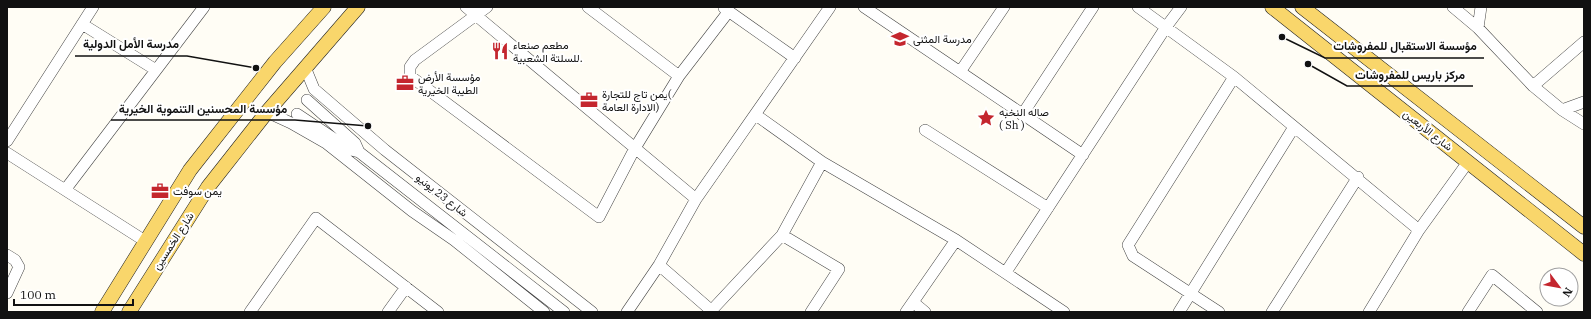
<svg xmlns="http://www.w3.org/2000/svg" width="1591" height="319" font-family="'IBM Plex Serif',Vazirmatn,serif">
  <style>
    .lines { fill: none; stroke-linecap: round; stroke-linejoin: round }
    .minor-casing { stroke: #444; stroke-width: 12 }
    .major-casing { stroke: #222; stroke-width: 15 }
    .minor { stroke: #fff; stroke-width: 11 }
    .major { stroke: #f9d66b; stroke-width: 14 }
    .labels { text-anchor: middle; dominant-baseline: central; stroke-width: 4; stroke-linejoin: round; paint-order: stroke }
    .poi-label { font-size: 11px; fill: #111; stroke: #fff; text-anchor: start }
    .street-label { font-size: 11px; fill: #111; stroke: #fff }
    .leader { fill: none; stroke: #111; stroke-width: 1.5 }
    .callout-dot { fill: #111; stroke: #fff; stroke-width: 1.5 }
    .callout-label { font-size: 12px; text-anchor: middle; font-weight: bold; fill: #111; stroke: #fff; stroke-width: 4; stroke-linejoin: round; paint-order: stroke }
  </style>
  <rect width="100%" height="100%" fill="#fffdf5"/>
  <g class="lines">
    <g class="minor-casing">
      <path id="minor" d="M 466,7 L 696,199
        M 487,7 L 415,60 L 410,67 L 410,76 L 599,217 L 635,148 L 679,76 L 729,11
        M 588,7 L 679,76
        M 864,7 L 1083,155
        M 1138,7 L 1234,77 L 1419,230
        M 1453,7 L 1478,28 L 1533,86 L 1562,110 L 1584,124
        M 724,8 L 795,58
        M 82,24 L 156,70
        M 1478,28 L 1481,7
        M 305,67 L 314,89 L 385,150 L 592,312
        M 960,72 L 1004,7
        M 1533,86 L 1584,42
        M 307,100 L 355,143 L 359,152
        M 1562,110 L 1584,102
        M 267,112 L 291,123 L 326,143 L 412,211 L 454,240 L 544,312
        M 297,114 L 351,150 L 359,152 L 564,312
        M 756,115 L 822,162 L 956,240 L 1064,312
        M 1022,115 L 1093,7
        M 925,130 L 1048,208
        M 7,141 L 93,7
        M 7,153 L 145,241
        M 65,190 L 204,7
        M 782,235 L 839,269 L 811,312
        M 7,255 L 15,260 L 19,267 L 7,293
        M 659,265 L 713,312
        M 1006,272 L 1166,27 L 1181,7
        M 913,302 L 925,312
        M 711,311 L 782,235 L 822,162
        M 250,312 L 316,218 L 438,312
        M 388,312 L 406,287
        M 627,312 L 659,265 L 696,199 L 830,7
        M 906,312 L 956,240
        M 1179,312 L 1294,127
        M 1219,312 L 1133,256 L 1128,245 L 1234,77
        M 1272,312 L 1358,177
        M 1369,312 L 1419,230 L 1468,162
        M 1468,312 L 1492,275 L 1537,312"/>
    </g>
    <g class="major-casing">
      <path id="major" d="M 1272,7 L 1584,254
        M 1302,7 L 1584,227
        M 102,312 L 190,170 L 275,62 L 324,7
        M 129,312 L 208,187 L 267,112 L 358,7"/>
    </g>
    <use href="#minor" class="minor"/>
    <use href="#major" class="major"/>
  </g>
  <defs>
    <g id="school-bare" transform="scale(1.38)"><path d="M0-5L7-2L0 1L-7-2ZM-4 1L0 2.5L4 1V4Q0 6-4 4Z" fill="#c4262e" stroke="#fff" stroke-width="2.5" paint-order="stroke"/></g>
    <g id="restaurant-bare" transform="scale(1.38)"><path d="M-5-6h1v4h1v-4h1v4h1v-4h1v5L-1.5 .5V6h-2V.5L-5-1ZM5-6V6H3V1.5H1.5Q1.5-4 5-6Z" fill="#c4262e" stroke="#fff" stroke-width="2.5" paint-order="stroke"/></g>
    <g id="office-bare" transform="scale(1.38)"><path d="M-6-3h4V-5.5h4V-3h4V5H-6ZM-1-4.5V-3h2v-1.5ZM-6 0V1H6V0Z" fill="#c4262e" stroke="#fff" stroke-width="2.5" paint-order="stroke"/></g>
    <g id="sight-bare" transform="scale(1.38)"><path d="M0-6L1.8-2.2L6-1.7L2.9 1.2L3.7 5.4L0 3.3L-3.7 5.4L-2.9 1.2L-6-1.7L-1.8-2.2Z" fill="#c4262e" stroke="#fff" stroke-width="2.5" paint-order="stroke"/></g>
  </defs>
  <g fill-rule="evenodd">
    <use href="#school-bare" x="900" y="39"/>
    <use href="#restaurant-bare" x="500" y="51"/>
    <use href="#office-bare" x="405" y="83"/>
    <use href="#office-bare" x="589" y="100"/>
    <use href="#sight-bare" x="986" y="118"/>
    <use href="#office-bare" x="160" y="191"/>
  </g>
  <g class="labels">
    <g class="poi-label">
      <text x="913" y="39">مدرسة المثنى</text>
      <text x="513" y="45">مطعم صنعاء<tspan x="513" dy="13">للسلتة الشعبية.</tspan></text>
      <text x="418" y="77">مؤسسة الأرض<tspan x="418" dy="13">الطيبة الخيرية</tspan></text>
      <text x="602" y="94">يمن تاج للتجارة(<tspan x="602" dy="13">الادارة العامة)</tspan></text>
      <text x="999" y="112">صاله النخبه<tspan x="999" dy="13">( Sh )</tspan></text>
      <text x="173" y="191">يمن سوفت</text>
    </g>
    <g class="street-label">
      <text transform="translate(1428 130) rotate(38)">شارع الأربعين</text>
      <text transform="translate(442 195) rotate(38)">شارع 23 يونيو</text>
      <text transform="translate(173 241) rotate(-57)">شارع الخمسين</text>
    </g>
  </g>
  <path class="leader" d="M256 68L187 56H75M1282 37L1325 58H1484M1308 64L1347 86H1473M368 126L295 120H111"/>
  <g class="callout-dot">
    <circle cx="256" cy="68" r="4"/>
    <circle cx="1282" cy="37" r="4"/>
    <circle cx="1308" cy="64" r="4"/>
    <circle cx="368" cy="126" r="4"/>
  </g>
  <g class="callout-label">
    <text x="131" y="48">مدرسة الأمل الدولية</text>
    <text x="1405" y="50">مؤسسة الاستقبال للمفروشات</text>
    <text x="1410" y="79">مركز باريس للمفروشات</text>
    <text x="203" y="113">مؤسسة المحسنين التنموية الخيرية</text>
  </g>
  <rect width="1591" height="319" fill="none" stroke="#111111" stroke-width="16"/>
  <g transform="translate(1559 287) rotate(122)"><circle r="19" fill="#ffffff" stroke="#a0a0a0"/>
  <path d="M0-3L7 15L0 10L-7 15Z" fill="#c4262e"/>
  <text y="-6" font-size="11" font-weight="bold" text-anchor="middle" fill="#111111">N</text>
  </g>
  <path d="M14 299v6h119v-6" fill="none" stroke="#111111" stroke-width="2"/>
  <text x="20" y="299" font-size="12" fill="#111111" stroke="#ffffff" stroke-width="3" paint-order="stroke">100 m</text>
</svg>
